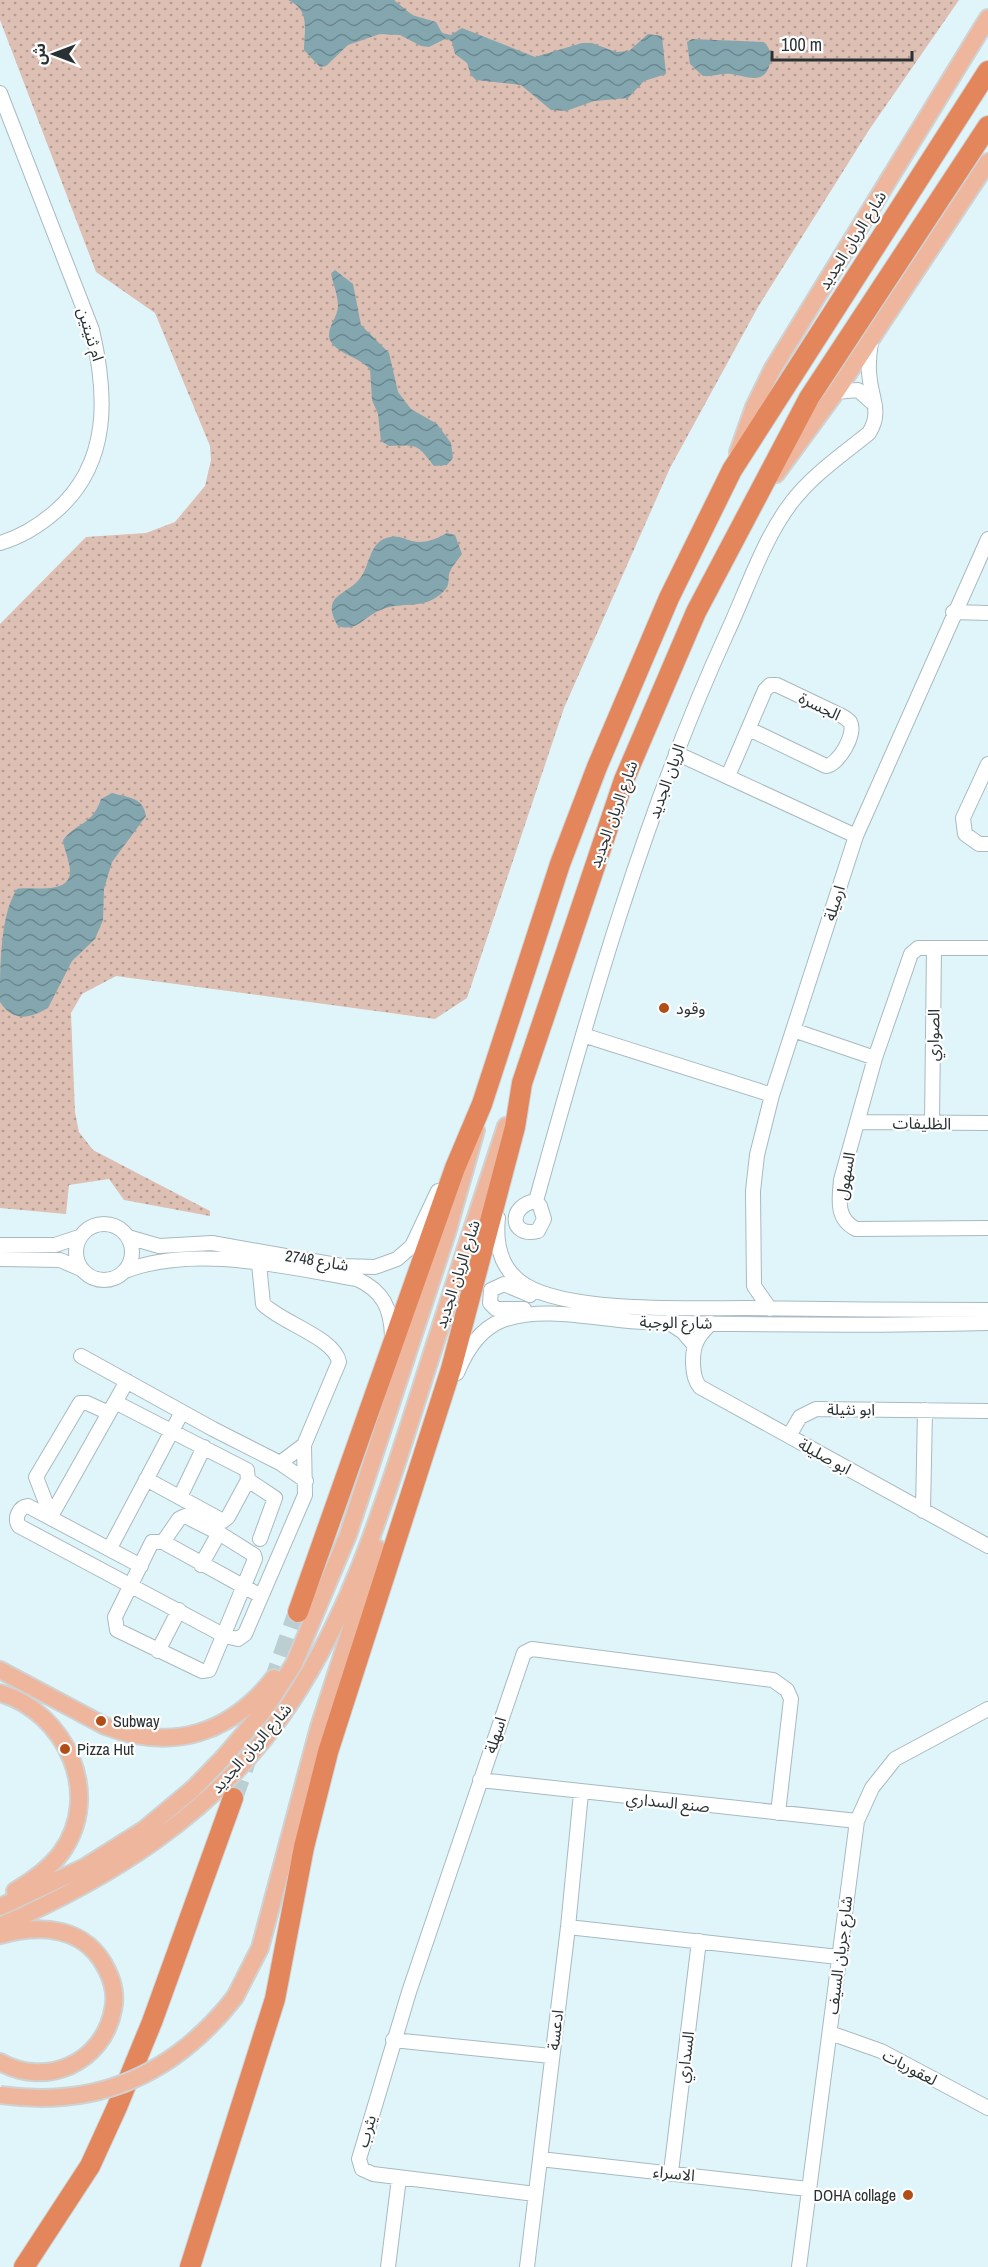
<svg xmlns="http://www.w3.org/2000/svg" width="988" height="2267" font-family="'Archivo Narrow','Noto Sans Arabic',sans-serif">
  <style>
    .grass { fill: url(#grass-dots) }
    .water { fill: url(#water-waves) }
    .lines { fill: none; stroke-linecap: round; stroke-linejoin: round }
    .highway-tunnel { stroke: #bbced2; stroke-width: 20; stroke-dasharray: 20 10; stroke-linecap: butt }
    .minor-casing { stroke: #a7bac0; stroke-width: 16 }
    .major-casing { stroke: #d0d2d2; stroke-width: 20 }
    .highway-casing { stroke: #d0d2d2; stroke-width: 22 }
    .minor { stroke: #fff; stroke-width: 14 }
    .major { stroke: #eeb69d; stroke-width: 16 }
    .highway { stroke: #e3865c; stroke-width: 20 }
    .major-bridge-casing { stroke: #d0d2d2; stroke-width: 20; stroke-linecap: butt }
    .major-bridge { stroke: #eeb69d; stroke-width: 16 }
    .poi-dot { fill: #b14d17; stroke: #fefefe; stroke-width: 2 }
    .labels { text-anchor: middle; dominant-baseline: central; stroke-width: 4.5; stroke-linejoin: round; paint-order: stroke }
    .street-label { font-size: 16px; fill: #293133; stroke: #fefefe }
    .poi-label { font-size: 16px; fill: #293133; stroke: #fefefe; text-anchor: start }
  </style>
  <defs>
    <pattern id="grass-dots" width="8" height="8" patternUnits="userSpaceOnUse" patternTransform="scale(1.5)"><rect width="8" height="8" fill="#ddbfb3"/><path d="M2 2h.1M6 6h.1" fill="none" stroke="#b39c92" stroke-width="1.8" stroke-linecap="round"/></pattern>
    <pattern id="water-waves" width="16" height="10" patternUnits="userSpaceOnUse" patternTransform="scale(1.5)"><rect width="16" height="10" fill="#83a6af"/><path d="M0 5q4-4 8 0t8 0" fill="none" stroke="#6b888f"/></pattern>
  </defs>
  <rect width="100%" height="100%" fill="#e0f5fa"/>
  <path class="grass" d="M 0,0 L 959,0 L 869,130 L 758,307 L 670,468 L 564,708 L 467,998 L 435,1019 L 116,976 L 82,994 L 71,1013 L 75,1112 L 79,1132 L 93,1150 L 210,1211 L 210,1216 L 124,1200 L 109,1179 L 69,1185 L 66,1214 L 0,1208 L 0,624 L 86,537 L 146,533 L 175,522 L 205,486 L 211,460 L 210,446 L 155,313 L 96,272 L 0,20 Z"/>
  <path class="water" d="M 288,0 L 394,0 L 412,15 L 436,22 L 442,33 L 451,35 L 462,28 L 535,57 L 582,43 L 592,43 L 616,52 L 629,51 L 648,34 L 662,36 L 666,74 L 644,81 L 628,98 L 594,101 L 566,111 L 551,110 L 521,85 L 476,80 L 471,75 L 467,63 L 455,54 L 452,42 L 447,38 L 429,47 L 421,46 L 400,35 L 380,34 L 348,45 L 326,66 L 320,67 L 304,50 C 304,30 311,10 288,0 Z
    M 692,39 L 764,42 C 770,48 772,55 770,63 C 765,86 747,76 731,74 C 721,73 712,77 703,76 L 690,64 L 687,42 Z
    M 335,270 L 353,284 L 361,325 L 389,353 L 398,392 L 411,409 L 437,424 L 451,443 L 453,458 L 447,465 L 434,466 C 416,443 418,445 389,446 L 381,441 L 378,414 L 372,400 L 370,369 C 360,358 339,354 331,342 C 324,330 338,318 338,306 C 338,296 333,283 331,274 Z
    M 447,533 L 455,535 L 462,554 C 458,560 451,567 449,574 C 448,581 450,585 444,591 C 424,611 404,601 383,609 C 366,614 358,633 338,626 C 319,594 348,596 361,577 C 371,563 369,541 390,537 C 398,535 405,539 412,541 C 425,544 436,539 447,533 Z
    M 112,793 C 129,798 143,797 146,816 L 112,862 L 104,889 L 103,920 L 95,939 L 72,961 L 48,1008 C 29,1019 13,1022 0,1002 C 0,967 0,915 17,889 C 30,886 67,895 70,874 C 71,864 64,850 63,840 C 78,821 92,826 101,799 Z"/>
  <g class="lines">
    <path class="highway-tunnel" d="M 233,1798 L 298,1612"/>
    <g class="minor-casing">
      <path id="minor" d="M 0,93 L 92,330 C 107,394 111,463 56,511 C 40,525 21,537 0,543
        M 836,392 L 858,390 L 875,405
        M 953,612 L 988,613
        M 676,753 L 856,836
        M 988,764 L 963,818 L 965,834 L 979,844 L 988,844
        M 728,776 L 765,690 L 770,685 L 777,685 L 842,716 C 844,717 849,721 850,722 C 857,734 838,765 826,766 L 749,729
        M 988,948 L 918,948 L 911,954 L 875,1058 L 841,1180 C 839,1200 836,1219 856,1229 L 988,1228
        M 793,1030 L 875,1058
        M 583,1035 L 772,1095
        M 857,1122 L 988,1123
        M 932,1123 L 934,948
        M 536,1201 C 589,1009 644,814 727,633 C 747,590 763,540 791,503 C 812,475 842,455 869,433 C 881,414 873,402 870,381 C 868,369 869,354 871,342
        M 536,1201 L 540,1206 L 544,1219 L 538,1231 C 509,1238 508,1205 536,1201 Z
        M 498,1218 C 495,1245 501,1270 525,1285 C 571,1313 690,1308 746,1308 C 827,1309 907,1310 988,1310
        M76 1252a28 28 0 1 1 56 0a28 28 0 1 1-56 0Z
        M 128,1237 L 159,1246 L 212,1243 L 342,1266 L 375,1267 L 397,1259 L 412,1246 L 438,1191
        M 0,1245 L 55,1245 L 79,1237
        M 0,1259 L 60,1260 L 81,1269
        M 259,1264 L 263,1304 C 282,1323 335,1338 339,1362 L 304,1445 L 280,1463
        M 125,1271 C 195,1244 285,1267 357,1279 C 383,1291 391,1308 392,1336
        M 524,1309 L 496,1309 L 490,1303 L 491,1290 L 504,1284 L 530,1295
        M 770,1309 L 754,1286 L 753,1191 L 757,1155 L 772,1095 L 856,836 L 988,539
        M 668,1322 L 683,1332 L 695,1346
        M 711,1323 C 707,1328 701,1333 698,1339 C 691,1350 691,1377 700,1387 L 988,1546
        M 81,1356 L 213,1429 L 280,1463 L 306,1481
        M 457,1373 C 466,1351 479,1329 503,1320 C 545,1305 599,1320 643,1322 C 758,1325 873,1326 988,1323
        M 115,1402 L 247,1470 L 248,1480 L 228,1517 L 223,1521 L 146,1479
        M 789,1436 L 800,1417 L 816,1409 L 988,1411
        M 248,1480 L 275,1498 L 260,1539
        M 180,1497 L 204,1447
        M 923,1511 L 925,1410
        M 51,1516 L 36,1477 L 80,1403 L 87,1403 L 109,1413
        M 51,1516 L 127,1381
        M 219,1533 L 254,1555 L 255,1559 L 209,1670 L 202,1671 L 117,1630 L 115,1617 L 152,1542 L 163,1542 L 261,1596
        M 163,1542 L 179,1519 L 185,1516 L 219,1533 L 201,1565
        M 110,1548 L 182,1412
        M 141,1566 L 28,1506 C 19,1507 14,1518 19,1526 L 225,1636 L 238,1639 L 245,1634 L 305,1495 L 304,1445
        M 158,1651 L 179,1610
        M 480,1780 L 857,1821
        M 568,1927 L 838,1957
        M 830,2033 L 881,2051 L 988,2108
        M 393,2040 L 551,2056
        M 540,2159 L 808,2189
        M 671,2172 L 699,1941
        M 535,2194 L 373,2174 L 362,2169 L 359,2159 L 409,1992 L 524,1653 L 532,1649 L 773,1680 L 787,1690 L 791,1699 L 778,1813
        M 388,2267 L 399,2178
        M 527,2267 L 568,1927 L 581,1793
        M 799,2267 L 857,1821 L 872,1788 L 895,1759 L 988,1709"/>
    </g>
    <g class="major-casing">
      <path id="major" d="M 738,452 L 754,407 L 772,370 L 988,18
        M 776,474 L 836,392 L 988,162
        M 0,1670 L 105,1726 C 172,1752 230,1734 274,1678
        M 0,1693 C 65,1712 104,1794 61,1853 C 49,1869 32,1881 15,1891
        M 0,1907 L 85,1867 L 145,1829 L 194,1788 L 224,1757 L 265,1709 L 294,1664 L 348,1535 L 447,1233 L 476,1130
        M 0,1926 C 108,1879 210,1816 280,1718 C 349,1622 384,1503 420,1391 C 448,1302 477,1214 506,1126
        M 0,1935 C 41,1924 86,1926 107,1970 C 113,1982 116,1997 113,2010 C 103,2063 46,2088 0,2062
        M 235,1997 L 260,1948 L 319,1727 L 377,1548"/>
    </g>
    <g class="highway-casing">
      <path id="highway" d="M 298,1612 L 455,1168 L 482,1104 L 560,864 L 597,767 L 669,598 L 732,470 L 988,71
        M 24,2267 L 90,2166 L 117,2107 L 152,2022 L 233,1798
        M 190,2267 L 275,1999 L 304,1847 L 328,1752 L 451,1369 L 515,1127 L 522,1083 L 624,780 L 696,612 L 809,398 L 988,126"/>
    </g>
    <use href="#minor" class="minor"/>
    <use href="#major" class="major"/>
    <use href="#highway" class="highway"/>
    <g class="major-bridge-casing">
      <path id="major-bridge" d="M 0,2095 C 98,2109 175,2074 235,1997"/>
    </g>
    <use href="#major-bridge" class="major-bridge"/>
  </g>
  <g class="poi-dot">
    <circle cx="664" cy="1008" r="6"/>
    <circle cx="101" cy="1721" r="6"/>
    <circle cx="65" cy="1749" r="6"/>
    <circle cx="908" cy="2195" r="6"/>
  </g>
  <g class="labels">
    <g class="street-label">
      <text transform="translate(852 240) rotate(-58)">شارع الريان الجديد</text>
      <text transform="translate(91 334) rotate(73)">ام ثنيتين</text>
      <text transform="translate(820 706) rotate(26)">الجسرة</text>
      <text transform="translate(666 781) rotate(-70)">الريان الجديد</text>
      <text transform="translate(613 814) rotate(-70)">شارع الريان الجديد</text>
      <text transform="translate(834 903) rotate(-72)">ارميلة</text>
      <text transform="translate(933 1035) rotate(-89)">الصواري</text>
      <text transform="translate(922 1123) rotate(1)">الظليفات</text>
      <text transform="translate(845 1176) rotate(-80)">السهول</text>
      <text transform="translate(317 1260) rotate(9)">شارع 2748</text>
      <text transform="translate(457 1274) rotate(-72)">شارع الريان الجديد</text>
      <text transform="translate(676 1322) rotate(1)">شارع الوجبة</text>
      <text x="851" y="1409">ابو نثيلة</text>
      <text transform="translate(825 1456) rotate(29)">ابو صليلة</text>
      <text transform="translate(495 1735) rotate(-72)">اسهلة</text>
      <text transform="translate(251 1748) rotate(-49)">شارع الريان الجديد</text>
      <text transform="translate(668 1802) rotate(6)">صنع السداري</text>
      <text transform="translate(839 1955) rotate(-83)">شارع جريان السيف</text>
      <text transform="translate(555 2030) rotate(-83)">ادعسة</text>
      <text transform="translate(685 2057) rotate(-83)">السداري</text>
      <text transform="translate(910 2067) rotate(28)">لعقوريات</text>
      <text transform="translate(366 2131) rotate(-74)">يثرب</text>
      <text transform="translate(674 2173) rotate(6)">الاسراء</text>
    </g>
    <g class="poi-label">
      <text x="676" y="1008">وقود</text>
      <text x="113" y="1721">Subway</text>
      <text x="77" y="1749">Pizza Hut</text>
      <text x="896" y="2195" text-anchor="end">DOHA collage</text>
    </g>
  </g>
  <g transform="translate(54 54) rotate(270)" stroke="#fefefe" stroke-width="4.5" paint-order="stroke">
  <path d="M0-4.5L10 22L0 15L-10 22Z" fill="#293133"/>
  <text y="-9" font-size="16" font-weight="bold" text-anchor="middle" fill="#293133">ش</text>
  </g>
  <path d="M772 51v9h140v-9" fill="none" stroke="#293133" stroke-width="3"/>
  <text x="781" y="51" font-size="18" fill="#293133" stroke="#fefefe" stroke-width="4.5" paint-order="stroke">100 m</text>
</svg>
